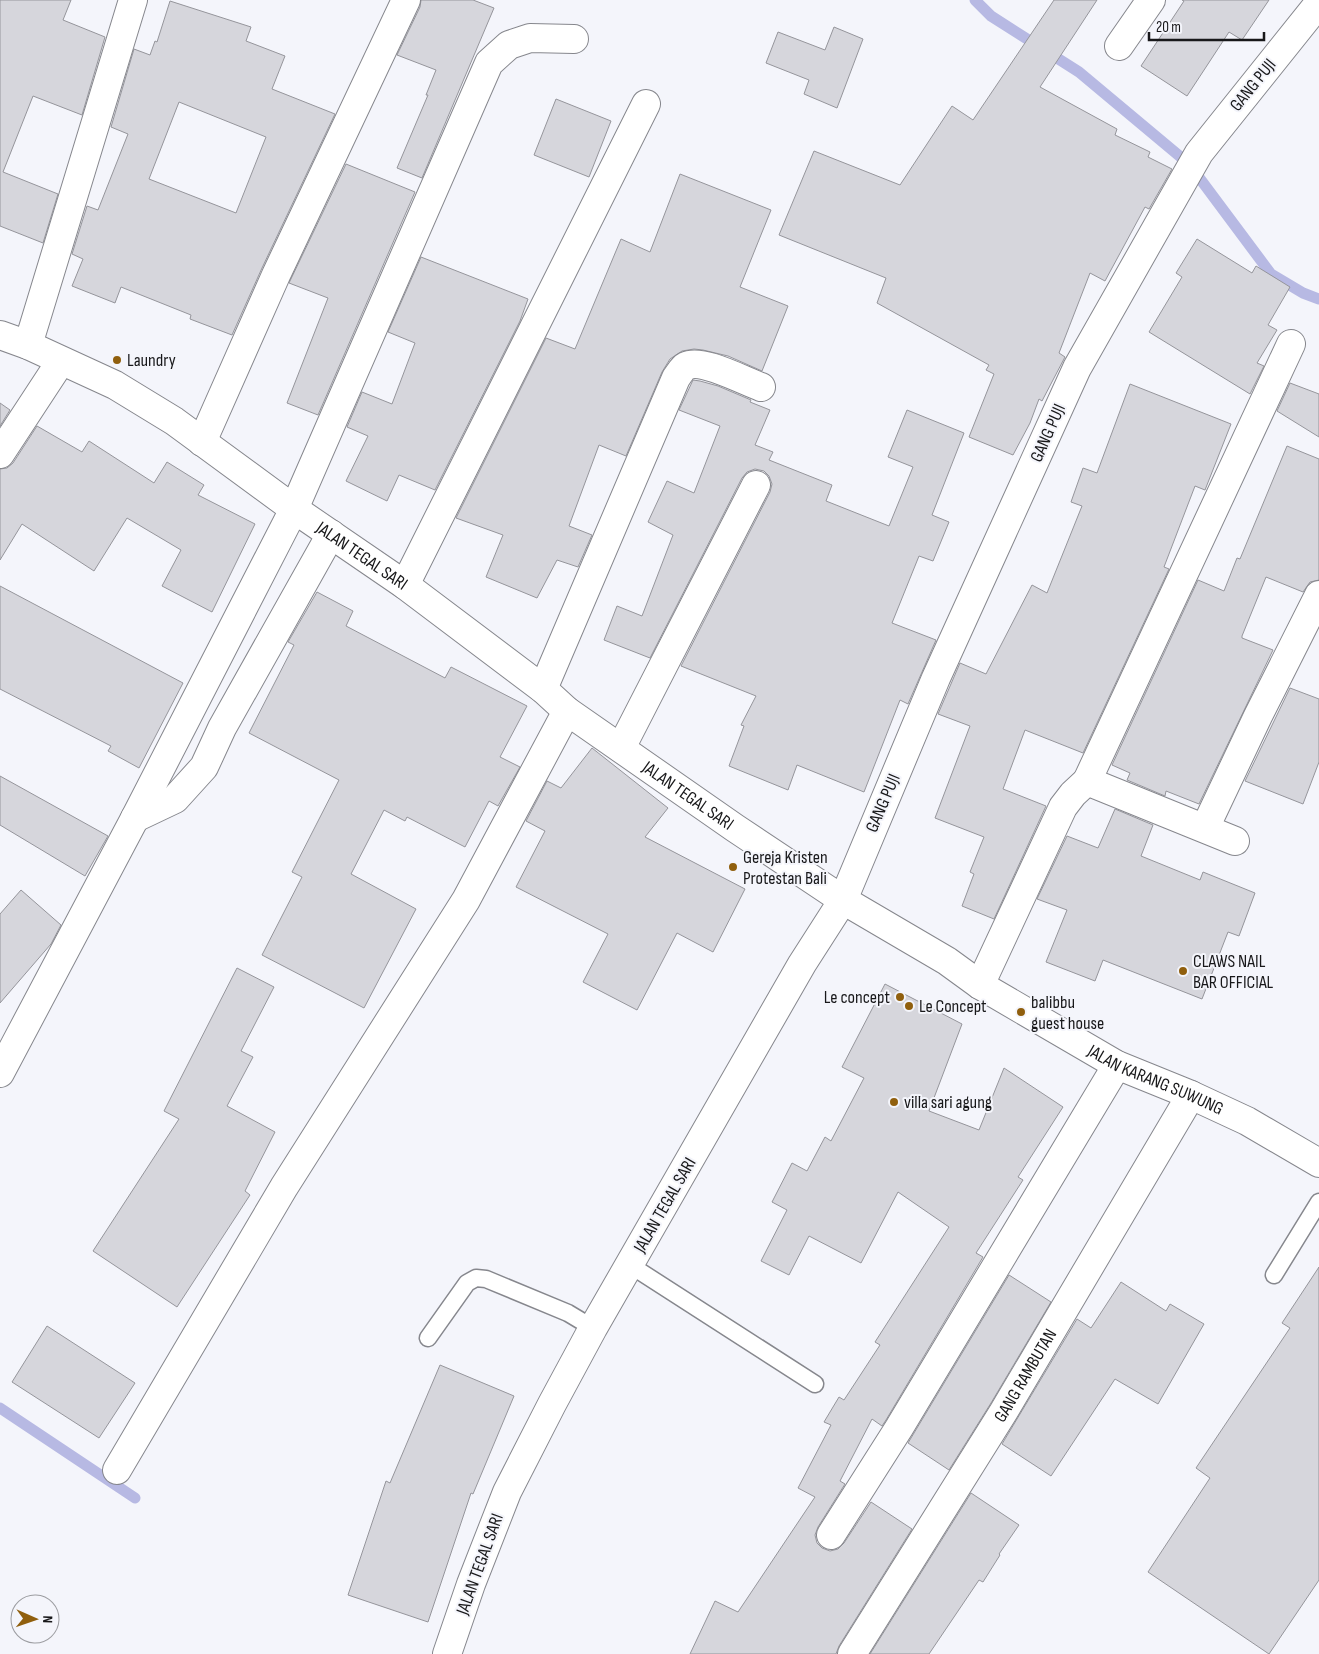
<svg xmlns="http://www.w3.org/2000/svg" width="1319" height="1654" font-family="'Sofia Sans Condensed',sans-serif">
  <style>
    .lines { fill: none; stroke-linecap: round; stroke-linejoin: round }
    .stream { stroke: #b7b9e3; stroke-width: 11 }
    .building { fill: #d6d6dc; stroke: #95959b; fill-rule: evenodd }
    .service-casing { stroke: #86878d; stroke-width: 19 }
    .minor-casing { stroke: #86878d; stroke-width: 30 }
    .tertiary-casing { stroke: #86878d; stroke-width: 30 }
    .service { stroke: #fff; stroke-width: 16 }
    .minor { stroke: #fff; stroke-width: 28 }
    .tertiary { stroke: #fff; stroke-width: 28 }
    .poi-dot { fill: #905f0d; stroke: #f4f5fb; stroke-width: 2 }
    .labels { text-anchor: middle; dominant-baseline: central; stroke-width: 4; stroke-linejoin: round; paint-order: stroke }
    .street-label { font-size: 18px; fill: #18181a; stroke: #f4f5fb }
    .poi-label { font-size: 18px; fill: #18181a; stroke: #f4f5fb; text-anchor: start }
  </style>
  <rect width="100%" height="100%" fill="#f4f5fb"/>
  <g class="lines">
    <path class="stream" d="M 975,0 L 991,16 L 1079,72 L 1189,164 L 1271,274 L 1303,293 L 1319,299
      M 0,1408 L 135,1498"/>
  </g>
  <path class="building" d="M 0,0 L 71,0 L 63,20 L 105,37 L 82,115 L 33,96 L 3,172 L 58,194 L 43,243 L 0,226 Z
    M 421,0 L 473,0 L 494,8 L 422,178 L 397,168 L 428,95 L 426,95 L 436,70 L 397,55 L 420,7 Z
    M 1054,0 L 1097,0 L 1040,87 L 1117,129 L 1115,135 L 1150,152 L 1148,157 L 1172,169 L 1149,209 L 1145,207 L 1105,281 L 1090,273 L 1059,353 L 1065,357 L 1042,401 L 1039,399 L 1030,423 L 1013,455 L 969,437 L 994,374 L 986,370 L 989,365 L 877,303 L 886,278 L 779,235 L 814,151 L 900,185 L 952,106 L 973,120 Z
    M 1182,0 L 1269,0 L 1242,40 L 1229,32 L 1187,96 L 1141,66 L 1184,1 Z
    M 170,1 L 251,27 L 246,41 L 285,56 L 272,89 L 335,114 L 262,268 L 232,335 L 190,319 L 191,315 L 121,287 L 115,303 L 72,286 L 83,259 L 72,254 L 87,206 L 98,210 L 128,134 L 111,127 L 134,49 L 150,55 L 155,41 L 157,42 ZM 179,102 L 266,137 L 236,213 L 149,179 Z
    M 834,27 L 863,39 L 837,108 L 804,94 L 809,80 L 766,63 L 778,32 L 825,50 Z
    M 556,99 L 611,121 L 589,177 L 534,155 Z
    M 346,164 L 415,192 L 318,415 L 287,403 L 328,298 L 289,283 Z
    M 680,174 L 771,210 L 740,287 L 788,306 L 762,371 L 728,356 L 703,350 L 694,349 L 682,351 L 670,359 L 662,372 L 626,456 L 599,445 L 569,526 L 592,535 L 578,567 L 557,560 L 537,598 L 486,577 L 503,535 L 456,518 L 546,338 L 575,349 L 621,239 L 650,252 Z
    M 1197,239 L 1252,273 L 1256,266 L 1290,287 L 1268,325 L 1277,330 L 1257,363 L 1264,366 L 1250,394 L 1149,332 L 1182,277 L 1176,273 Z
    M 421,257 L 528,299 L 520,321 L 435,490 L 399,475 L 387,501 L 346,481 L 368,436 L 347,427 L 362,392 L 392,404 L 415,343 L 388,332 Z
    M 693,380 L 700,381 L 718,386 L 751,400 L 750,402 L 770,410 L 755,445 L 773,452 L 769,460 L 832,485 L 826,501 L 889,526 L 913,467 L 888,457 L 907,410 L 964,433 L 932,515 L 949,522 L 933,561 L 919,556 L 892,623 L 936,640 L 908,704 L 900,700 L 864,792 L 797,765 L 788,790 L 729,766 L 744,726 L 741,725 L 756,696 L 681,666 L 770,492 L 772,484 L 769,476 L 764,471 L 755,469 L 747,472 L 742,478 L 650,658 L 604,640 L 617,606 L 642,616 L 673,535 L 648,522 L 667,481 L 694,493 L 720,426 L 679,410 Z
    M 1290,383 L 1319,394 L 1319,437 L 1277,411 Z
    M 1130,384 L 1231,424 L 1205,490 L 1195,486 L 1164,567 L 1169,569 L 1083,753 L 1025,730 L 1003,789 L 1046,806 L 994,919 L 962,906 L 974,874 L 970,872 L 984,837 L 935,818 L 970,726 L 938,714 L 960,663 L 986,674 L 1032,585 L 1047,593 L 1082,506 L 1071,502 L 1083,468 L 1097,473 Z
    M 0,403 L 10,410 L 0,426 Z
    M 37,426 L 82,452 L 89,441 L 154,483 L 167,462 L 204,485 L 198,495 L 255,524 L 212,612 L 162,586 L 181,550 L 127,518 L 94,571 L 22,524 L 0,560 L 0,469 L 7,468 L 13,463 Z
    M 1287,446 L 1319,459 L 1319,580 L 1310,582 L 1303,592 L 1266,577 L 1242,636 L 1242,638 L 1273,650 L 1199,804 L 1166,791 L 1165,796 L 1127,780 L 1130,773 L 1112,765 L 1198,580 L 1224,591 L 1237,558 L 1240,559 Z
    M 0,586 L 183,683 L 139,768 L 108,751 L 111,746 L 0,689 Z
    M 317,592 L 353,611 L 346,626 L 445,678 L 451,667 L 527,706 L 500,757 L 520,767 L 498,806 L 489,801 L 465,847 L 407,817 L 405,821 L 384,810 L 351,874 L 416,909 L 364,1008 L 262,955 L 302,877 L 292,872 L 339,780 L 249,733 L 294,645 L 288,642 Z
    M 1290,688 L 1319,699 L 1319,762 L 1303,804 L 1245,781 Z
    M 592,748 L 668,808 L 645,837 L 745,889 L 713,952 L 677,933 L 637,1010 L 583,982 L 608,934 L 516,887 L 545,831 L 526,821 L 547,781 L 561,788 Z
    M 0,776 L 108,836 L 85,876 L 0,825 Z
    M 1115,809 L 1153,825 L 1141,856 L 1200,880 L 1203,872 L 1255,893 L 1239,936 L 1228,932 L 1202,999 L 1103,960 L 1095,981 L 1046,962 L 1067,910 L 1037,899 L 1067,836 L 1098,848 Z
    M 21,890 L 61,925 L 51,944 L 0,1003 L 0,914 Z
    M 237,968 L 274,987 L 241,1051 L 253,1057 L 227,1106 L 275,1132 L 245,1191 L 250,1195 L 177,1307 L 93,1251 L 179,1119 L 164,1111 Z
    M 885,984 L 962,1024 L 929,1111 L 979,1130 L 1004,1068 L 1063,1107 L 1018,1177 L 1023,1180 L 976,1253 L 983,1257 L 886,1420 L 882,1426 L 872,1419 L 840,1481 L 845,1484 L 818,1527 L 815,1535 L 817,1543 L 822,1548 L 830,1551 L 838,1549 L 844,1543 L 871,1502 L 912,1529 L 839,1646 L 836,1654 L 690,1654 L 715,1601 L 738,1612 L 815,1497 L 798,1488 L 831,1425 L 824,1422 L 839,1397 L 844,1400 L 880,1345 L 875,1342 L 949,1227 L 898,1192 L 861,1263 L 809,1236 L 789,1275 L 761,1261 L 787,1210 L 772,1202 L 792,1163 L 807,1171 L 825,1137 L 831,1141 L 864,1078 L 842,1067 Z
    M 1319,1267 L 1319,1580 L 1269,1654 L 1148,1572 L 1210,1478 L 1196,1468 L 1290,1328 L 1282,1323 Z
    M 1009,1275 L 1051,1302 L 991,1403 L 949,1470 L 908,1443 Z
    M 1121,1282 L 1166,1311 L 1170,1304 L 1204,1324 L 1158,1404 L 1115,1379 L 1051,1476 L 1002,1444 L 1077,1319 L 1091,1328 Z
    M 47,1326 L 135,1383 L 99,1438 L 12,1382 Z
    M 440,1365 L 514,1396 L 473,1494 L 471,1493 L 428,1622 L 348,1595 L 386,1481 L 390,1483 Z
    M 971,1493 L 1019,1525 L 999,1554 L 1000,1555 L 983,1582 L 979,1580 L 929,1654 L 870,1654 Z"/>
  <g class="lines">
    <g class="service-casing">
      <path id="service" d="M 630,1265 L 815,1384
        M 1274,1275 L 1319,1202
        M 428,1338 L 467,1283 L 476,1278 L 486,1279 L 568,1313 L 593,1328"/>
    </g>
    <g class="minor-casing">
      <g id="minor">
        <path d="M 1119,46 L 1151,0"/>
        <path d="M 28,345 L 133,0"/>
        <path d="M 202,442 L 276,275 L 406,0"/>
        <path d="M 0,454 L 61,361"/>
        <path d="M 405,585 L 646,104"/>
        <path d="M 543,689 L 676,378 C 679,374 682,368 686,366 C 702,358 744,381 761,387"/>
        <path d="M 621,748 L 756,485"/>
        <path d="M 1087,781 L 1291,344"/>
        <path d="M 135,818 L 175,799 L 204,767 L 222,728 L 331,534"/>
        <path d="M 1205,828 L 1258,716 L 1319,595"/>
        <path d="M 980,985 L 1063,807 L 1073,794 L 1087,781 L 1235,841"/>
        <path d="M 0,1073 L 135,818 L 294,509 L 489,63 L 509,45 L 530,38 L 574,39"/>
        <path d="M 117,1470 L 284,1187 L 466,900 L 567,711"/>
        <path d="M 831,1535 L 899,1428 L 1117,1065"/>
        <path id="s1" d="M 852,1654 L 1004,1411 L 1191,1095"/>
      </g>
    </g>
    <g class="tertiary-casing">
      <g id="tertiary">
        <path id="s2" d="M 1319,3 L 1199,153 L 1077,368 L 936,678 L 843,900 L 947,961 L 980,985 L 1117,1065 L 1191,1095 L 1247,1121 L 1319,1163"/>
        <path id="s3" d="M 0,335 L 28,345 L 115,385 L 174,421 L 294,509 L 405,585 L 543,689 L 567,711 L 735,828 L 843,900 L 802,964 L 593,1328 L 552,1404 L 507,1492 L 471,1584 L 447,1654"/>
      </g>
    </g>
    <use href="#service" class="service"/>
    <use href="#minor" class="minor"/>
    <use href="#tertiary" class="tertiary"/>
  </g>
  <g class="poi-dot">
    <circle cx="117" cy="360" r="5"/>
    <circle cx="733" cy="867" r="5"/>
    <circle cx="1183" cy="971" r="5"/>
    <circle cx="900" cy="997" r="5"/>
    <circle cx="909" cy="1006" r="5"/>
    <circle cx="1021" cy="1012" r="5"/>
    <circle cx="894" cy="1102" r="5"/>
  </g>
  <g class="labels">
    <g class="street-label">
      <text transform="translate(1253 85) rotate(-51)">GANG PUJI</text>
      <text transform="translate(1048 433) rotate(-66)">GANG PUJI</text>
      <text stroke="none"><textPath href="#s3" startOffset="426">JALAN TEGAL SARI</textPath></text>
      <text stroke="none"><textPath href="#s3" startOffset="831">JALAN TEGAL SARI</textPath></text>
      <text transform="translate(883 803) rotate(-67)">GANG PUJI</text>
      <text stroke="none"><textPath href="#s2" startOffset="1382">JALAN KARANG SUWUNG</textPath></text>
      <text transform="translate(665 1205) rotate(-60)">JALAN TEGAL SARI</text>
      <text stroke="none"><textPath href="#s1" startOffset="328">GANG RAMBUTAN</textPath></text>
      <text transform="translate(480 1564) rotate(-70)">JALAN TEGAL SARI</text>
    </g>
    <g class="poi-label">
      <text x="127" y="360">Laundry</text>
      <text x="743" y="857">Gereja Kristen<tspan x="743" dy="21">Protestan Bali</tspan></text>
      <text x="1193" y="961">CLAWS NAIL<tspan x="1193" dy="21">BAR OFFICIAL</tspan></text>
      <text x="890" y="997" text-anchor="end">Le concept</text>
      <text x="1031" y="1002">balibbu<tspan x="1031" dy="21">guest house</tspan></text>
      <text x="919" y="1006">Le Concept</text>
      <text x="904" y="1102">villa sari agung</text>
    </g>
  </g>
  <g transform="translate(35 1619) rotate(92)"><circle r="24" fill="#f4f5fb" stroke="#9c9da1"/>
  <path d="M0-4L9 19L0 12L-9 19Z" fill="#905f0d"/>
  <text y="-8" font-size="14" font-weight="bold" text-anchor="middle" fill="#18181a">N</text>
  </g>
  <path d="M1149 32v8h115v-8" fill="none" stroke="#18181a" stroke-width="2.5"/>
  <text x="1156" y="32" font-size="15" fill="#18181a" stroke="#f4f5fb" stroke-width="4" paint-order="stroke">20 m</text>
</svg>
